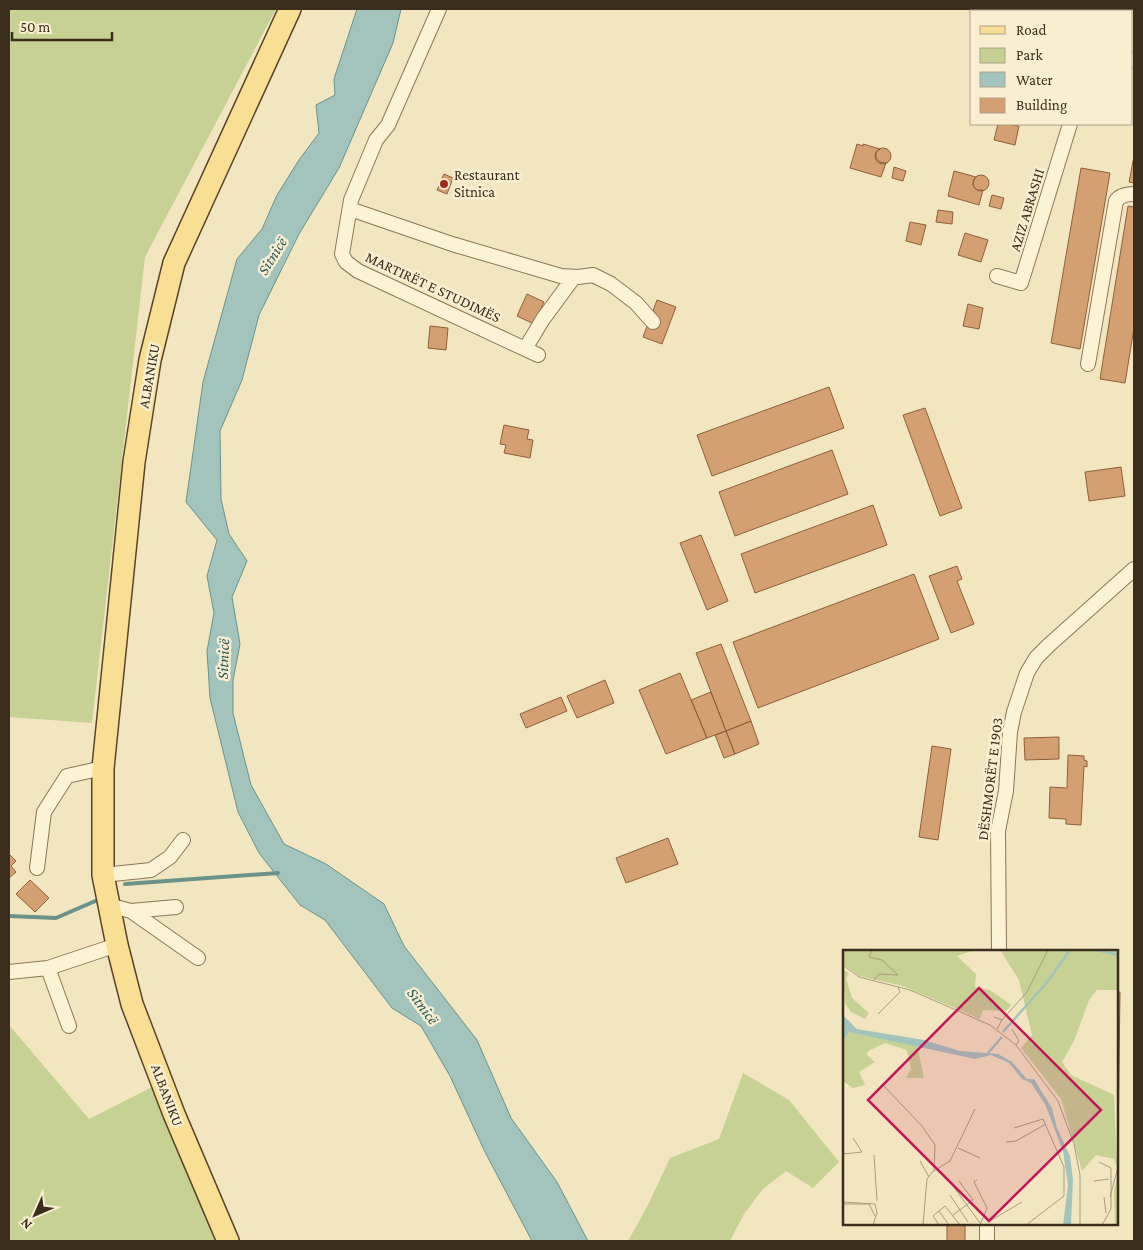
<svg xmlns="http://www.w3.org/2000/svg" width="1143" height="1250" font-family="'Crimson Pro',serif">
  <style>
    .green { fill: #c6d193 }
    .water { fill: #a3c4bc; stroke: #69938b }
    .lines { fill: none; stroke-linecap: round; stroke-linejoin: round }
    .stream { stroke: #69938b; stroke-width: 4 }
    .building { fill: #d4a072; stroke: #8e603a }
    .street-casing { stroke: #8d7656; stroke-width: 16 }
    .primary-casing { stroke: #5a442b; stroke-width: 24 }
    .street { stroke: #fcf2d4; stroke-width: 14 }
    .primary { stroke: #f9df94; stroke-width: 21 }
    .poi-dot { fill: #a22720; stroke: #f9efd0; stroke-width: 2 }
    .labels { text-anchor: middle; dominant-baseline: central; stroke-width: 5; stroke-linejoin: round; paint-order: stroke }
    .poi-label { font-size: 15px; fill: #3b2d1c; stroke: #f9efd0; text-anchor: start }
    .street-label { font-size: 15px; fill: #3b2d1c; stroke: #f9efd0 }
    .water-label { font-size: 16px; font-style: italic; fill: #2a5c5c; stroke: #f9efd0 }
    .inset-river { fill: none; stroke: #a3c4bc; stroke-width: 2.5 }
    .inset-road { fill: none; stroke: #a99c7e; stroke-width: 1 }
    .view { fill: #c2185b; fill-opacity: 0.15; stroke: #c2185b; stroke-width: 2.5 }
    .inset-edge { fill: none; stroke: #3b2d1c; stroke-width: 2.5 }
  </style>
  <rect width="100%" height="100%" fill="#f2e6c0"/>
  <path class="green" d="M 9,9 L 276,9 L 145,257 L 92,723 L 9,717 Z
    M 9,1025 L 89,1119 L 156,1085 L 218,1241 L 9,1241 Z
    M 743,1073 L 789,1100 L 839,1162 L 813,1188 L 786,1171 L 763,1189 L 744,1214 L 730,1241 L 628,1241 L 648,1205 L 670,1158 L 719,1139 Z"/>
  <path class="water" d="M 357,9 L 401,9 L 393,43 L 339,168 L 299,234 L 259,315 L 242,380 L 220,431 L 221,499 L 229,534 L 247,561 L 232,597 L 240,644 L 233,680 L 233,713 L 251,785 L 284,844 L 326,864 L 384,904 L 404,946 L 477,1040 L 511,1118 L 557,1182 L 588,1241 L 532,1241 L 485,1152 L 450,1076 L 421,1026 L 392,1008 L 325,920 L 300,905 L 259,853 L 238,812 L 210,698 L 207,651 L 214,613 L 207,576 L 217,540 L 186,502 L 203,382 L 237,259 L 262,229 L 277,195 L 299,160 L 319,133 L 316,105 L 335,95 L 334,79 Z"/>
  <g class="lines">
    <path class="stream" d="M 125,884 L 278,873
      M 9,916 L 56,918 L 100,899"/>
  </g>
  <path class="building" d="M 1079,9 L 1130,9 L 1129,11 L 1114,11 L 1110,10 L 1110,11 L 1078,11 Z
    M 998,124 L 1008,124 L 1019,126 L 1015,145 L 994,140 Z
    M 857,144 L 863,146 L 863,144 L 880,149 L 876,152 L 876,158 L 880,162 L 886,163 L 881,177 L 850,168 Z
    M875 156a8 8 0 1 1 16 0a8 8 0 1 1-16 0Z
    M 1134,156 L 1134,183 L 1129,182 Z
    M 894,167 L 906,171 L 903,181 L 892,178 Z
    M 1081,168 L 1110,173 L 1080,349 L 1051,343 Z
    M 954,171 L 976,177 L 974,180 L 973,184 L 974,187 L 977,190 L 983,190 L 979,205 L 948,196 Z
    M 444,174 L 453,178 L 447,194 L 437,190 Z
    M973 183a8 8 0 1 1 16 0a8 8 0 1 1-16 0Z
    M 992,195 L 1004,198 L 1001,209 L 989,206 Z
    M 1128,206 L 1134,207 L 1134,328 L 1125,383 L 1100,379 Z
    M 938,210 L 953,212 L 952,224 L 936,222 Z
    M 910,222 L 926,225 L 921,245 L 906,241 Z
    M 965,233 L 988,240 L 981,262 L 958,255 Z
    M 527,294 L 544,302 L 534,324 L 517,316 Z
    M 657,300 L 676,307 L 662,344 L 643,337 Z
    M 968,304 L 983,308 L 979,329 L 963,326 Z
    M 430,326 L 448,328 L 446,350 L 428,348 Z
    M 829,387 L 844,428 L 712,476 L 697,435 Z
    M 925,408 L 962,508 L 940,516 L 903,415 Z
    M 504,425 L 529,430 L 527,439 L 533,440 L 530,458 L 504,453 L 506,445 L 500,444 Z
    M 832,450 L 848,494 L 735,536 L 719,492 Z
    M 1121,467 L 1125,496 L 1089,501 L 1085,472 Z
    M 873,505 L 887,545 L 755,593 L 741,554 Z
    M 701,535 L 728,601 L 707,610 L 680,543 Z
    M 957,566 L 962,579 L 957,581 L 974,624 L 951,633 L 929,576 Z
    M 914,574 L 939,639 L 758,708 L 733,642 Z
    M 721,644 L 751,721 L 726,731 L 696,653 Z
    M 680,673 L 707,738 L 666,754 L 639,690 Z
    M 605,680 L 614,703 L 577,718 L 567,696 Z
    M 711,692 L 726,731 L 707,738 L 691,700 Z
    M 561,697 L 567,711 L 526,728 L 520,714 Z
    M 751,721 L 759,744 L 735,754 L 726,731 Z
    M 726,731 L 735,754 L 724,758 L 715,735 Z
    M 1059,737 L 1059,759 L 1025,760 L 1024,738 Z
    M 932,746 L 951,749 L 938,840 L 919,837 Z
    M 1068,755 L 1084,756 L 1084,760 L 1087,761 L 1087,767 L 1084,766 L 1081,825 L 1066,824 L 1066,819 L 1049,818 L 1050,787 L 1067,788 Z
    M 668,838 L 678,864 L 626,883 L 616,858 Z
    M 9,854 L 16,861 L 11,866 L 16,872 L 9,878 Z
    M 30,880 L 49,898 L 35,912 L 16,894 Z
    M 1117,992 L 1120,992 L 1117,1215 Z
    M 947,1224 L 965,1224 L 965,1241 L 947,1241 Z"/>
  <g class="lines">
    <g class="street-casing">
      <path id="street" d="M 439,9 L 388,125 L 376,140 L 351,200 L 342,254 L 346,262 L 358,271 L 538,355
        M 1132,60 L 1134,59
        M 350,209 L 452,244 L 561,276 L 578,277 L 593,275 L 611,284 L 636,303 L 653,322
        M 997,276 L 1021,283 L 1070,124
        M 525,349 L 543,319 L 574,277
        M 1088,364 L 1116,201 C 1120,195 1127,194 1134,194
        M 37,868 L 44,812 L 67,776 L 103,768
        M 103,875 L 151,870 L 170,857 L 183,840
        M 108,905 L 131,911 L 198,958
        M 131,911 L 176,907
        M 999,951 L 998,831 L 1006,791 L 1010,732 L 1014,712 L 1027,673 L 1036,658 L 1049,645 L 1134,569
        M 9,972 L 48,968
        M 69,1026 L 48,968 L 117,945
        M 987,1224 L 987,1241"/>
    </g>
    <g class="primary-casing">
      <path id="primary" d="M 228,1241 L 174,1114 L 132,1004 L 117,945 L 103,875 L 103,768 L 134,462 L 150,360 L 174,263 L 290,9"/>
    </g>
    <use href="#street" class="street"/>
    <use href="#primary" class="primary"/>
  </g>
  <circle class="poi-dot" cx="444" cy="184" r="5"/>
  <g class="labels">
    <g class="poi-label">
      <text x="454" y="175">Restaurant<tspan x="454" dy="17">Sitnica</tspan></text>
    </g>
    <g class="street-label">
      <text transform="translate(1027 210) rotate(-73)">AZIZ ABRASHI</text>
      <text transform="translate(433 287) rotate(25)">MARTIRËT E STUDIMËS</text>
      <text transform="translate(149 376) rotate(-80)">ALBANIKU</text>
      <text transform="translate(990 779) rotate(-83)">DËSHMORËT E 1903</text>
      <text transform="translate(167 1095) rotate(69)">ALBANIKU</text>
    </g>
    <g class="water-label">
      <text transform="translate(272 256) rotate(-58)">Sitnicë</text>
      <text transform="translate(223 659) rotate(-88)">Sitnicë</text>
      <text transform="translate(423 1006) rotate(53)">Sitnicë</text>
    </g>
  </g>
  <g transform="translate(843 950)">
    <rect width="275" height="275" fill="#f2e6c0"/>
    <path d="M 0,0 L 131,0 L 114,6 L 133,24 L 132,37 L 147,40 L 168,55 L 163,61 L 140,60 L 137,69 L 60,36 L 16,26 L 0,14 ZM 157,0 L 275,0 L 275,40 L 254,40 L 246,50 L 231,91 L 219,112 L 228,125 L 271,145 L 274,218 L 271,209 L 253,205 L 239,221 L 218,149 L 178,98 L 189,85 L 176,30 ZM 0,19 L 6,24 L 3,28 L 9,48 L 26,63 L 22,69 L 8,62 L 2,53 ZM 6,82 L 74,95 L 81,128 L 63,128 L 68,119 L 64,100 L 42,93 L 25,101 L 24,105 L 32,112 L 16,122 L 22,135 L 10,138 L 0,131 L 0,92 ZM 275,223 L 275,275 L 272,275 L 271,241 Z" fill="#c6d193"/>
    <path d="M 0,65 L 14,79 L 81,90 L 117,101 L 155,104 L 169,112 L 184,129 L 191,129 L 209,158 L 214,178 L 227,206 L 230,230 L 228,275 L 220,275 L 225,235 L 220,201 L 202,154 L 188,133 L 179,129 L 166,113 L 148,105 L 132,109 L 6,82 L 0,92 Z" fill="#a3c4bc"/>
    <path class="inset-river" d="M 254,0 L 275,5M 160,82 L 205,31 L 227,0M 145,103 L 159,87"/>
    <path class="inset-road" d="M 29,0 L 26,7 L 39,10 L 55,25 L 36,24 L 30,31M 0,15 L 16,27 L 67,40 L 147,75 L 173,95 L 215,151 L 231,194 L 237,225 L 237,275M 35,64 L 57,42 L 55,37M 151,67 L 159,70 L 154,79M 159,70 L 184,42 L 205,0M 169,79 L 176,91 L 173,95M 40,135 L 79,176 L 92,195 L 91,220 L 84,229 L 80,275M 171,178 L 200,169 L 221,217 L 221,246 L 183,275M 163,192 L 173,191 L 203,174M 115,198 L 137,208M 0,204 L 19,202 L 10,188M 31,205 L 34,251M 77,211 L 86,227M 256,212 L 268,218 L 268,259 L 259,275M 91,221 L 107,211 L 132,159M 134,230 L 131,232 L 144,258 L 137,275M 251,231 L 266,229M 110,236 L 137,273M 107,245 L 125,272M 261,247 L 263,263M 267,247 L 275,217M 0,252 L 32,254 L 34,263 L 30,275M 0,254 L 26,254 L 32,266M 96,261 L 106,275M 110,265 L 130,250 L 116,231M 145,272 L 179,252M 7,275 L 29,275M 96,275 L 90,266 L 102,256 L 117,275"/>
    <path class="view" d="M 136,38 L 258,160 L 146,271 L 25,150 Z"/>
    <rect width="275" height="275" class="inset-edge"/>
  </g>
  <rect width="1143" height="1250" fill="none" stroke="#3b2d1c" stroke-width="20"/>
  <rect x="970" y="10" width="162" height="115" fill="#f9efd0" stroke="#ada188"/>
  <rect x="980" y="26" width="25" height="8" fill="#f9df94" stroke="#ada188"/>
  <text x="1016" y="35" font-size="15" fill="#3b2d1c">Road</text>
  <rect x="980" y="48" width="25" height="15" fill="#c6d193" stroke="#ada188"/>
  <text x="1016" y="60" font-size="15" fill="#3b2d1c">Park</text>
  <rect x="980" y="72" width="25" height="15" fill="#a3c4bc" stroke="#ada188"/>
  <text x="1016" y="85" font-size="15" fill="#3b2d1c">Water</text>
  <rect x="980" y="98" width="25" height="15" fill="#d4a072" stroke="#ada188"/>
  <text x="1016" y="110" font-size="15" fill="#3b2d1c">Building</text>
  <g transform="translate(35 1215) rotate(225)" stroke="#f9efd0" stroke-width="4" paint-order="stroke">
  <path d="M0-4L9 19L0 12L-9 19Z" fill="#3b2d1c"/>
  <text y="-8" font-size="14" font-weight="bold" text-anchor="middle" fill="#3b2d1c">N</text>
  </g>
  <path d="M12 32v8h100v-8" fill="none" stroke="#3b2d1c" stroke-width="2.5"/>
  <text x="20" y="32" font-size="15" fill="#3b2d1c" stroke="#f9efd0" stroke-width="4" paint-order="stroke">50 m</text>
</svg>
